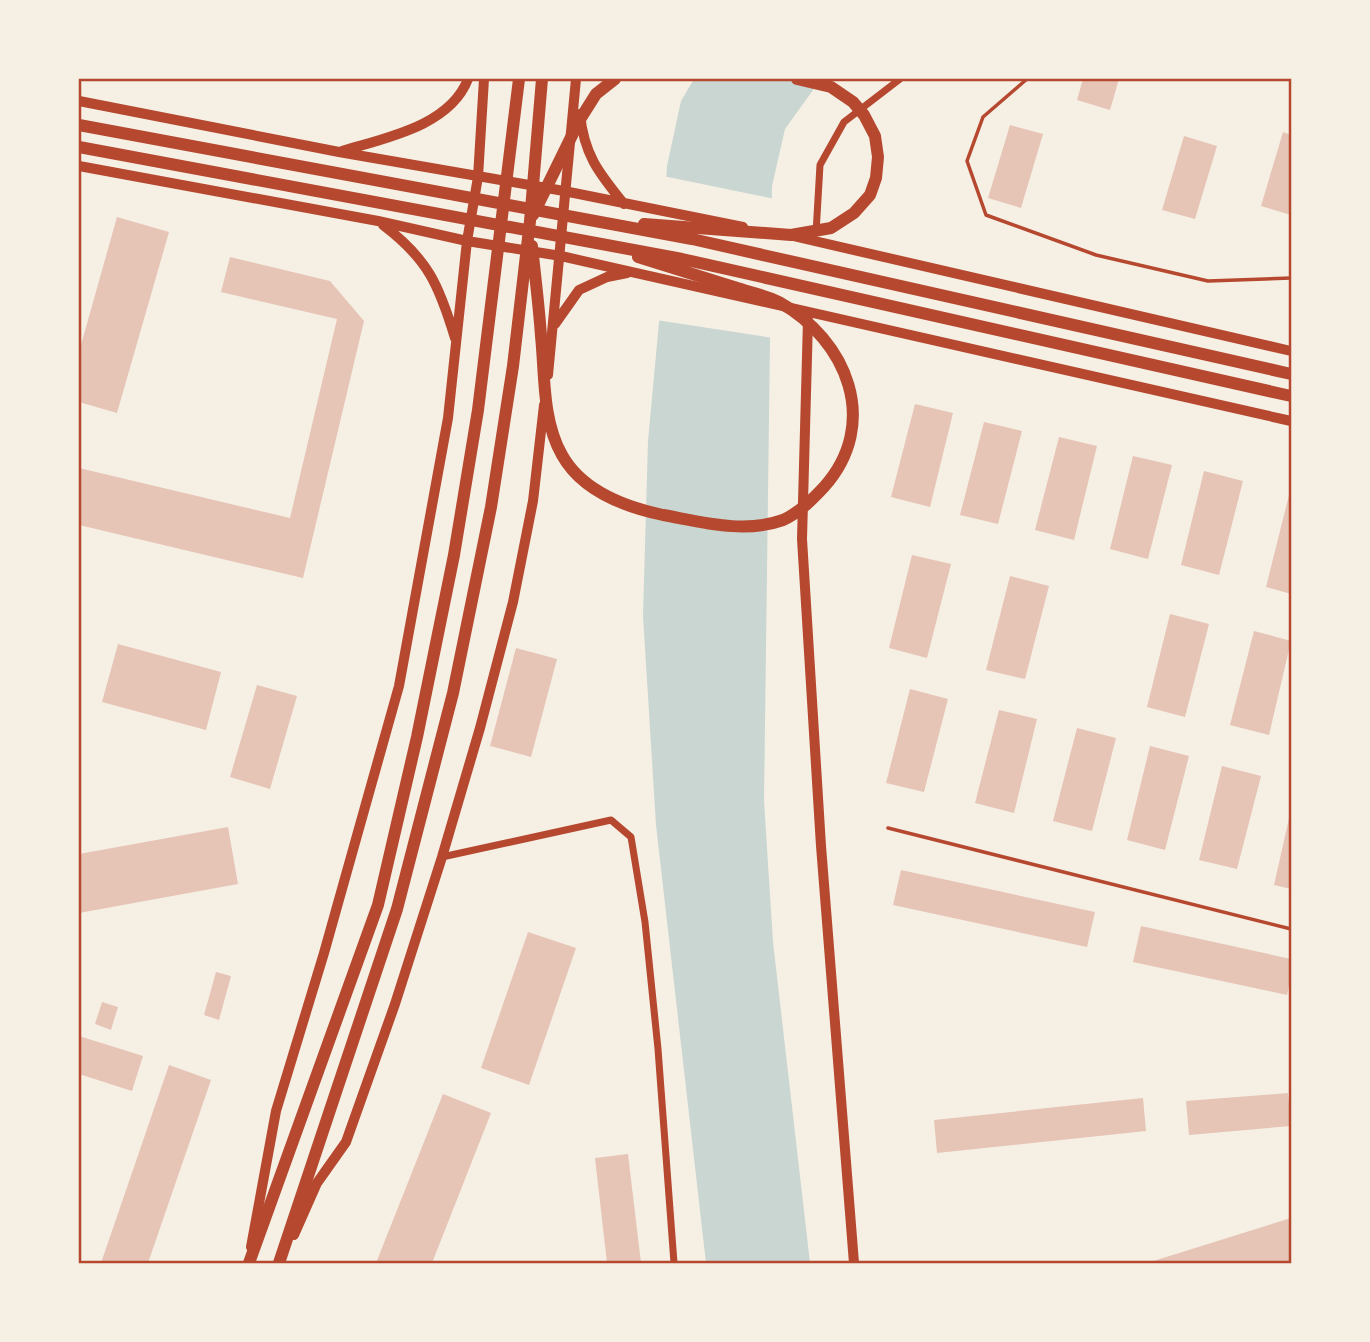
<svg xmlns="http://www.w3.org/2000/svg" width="1370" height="1342" font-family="Raleway,sans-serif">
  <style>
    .water { fill: #c9d6d2 }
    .pier { fill: #f6efe4 }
    .building { fill: #e6c5b7 }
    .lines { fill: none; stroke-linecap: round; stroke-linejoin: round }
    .service { stroke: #b5482f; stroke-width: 3.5 }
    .minor { stroke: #b5482f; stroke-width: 7 }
    .tertiary { stroke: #b5482f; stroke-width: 10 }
    .secondary { stroke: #b5482f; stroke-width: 10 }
    .primary { stroke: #b5482f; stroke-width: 12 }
    .neatline { fill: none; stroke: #b5482f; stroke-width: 2.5 }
  </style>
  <rect width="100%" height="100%" fill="#f6efe4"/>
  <path class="water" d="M 694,79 L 821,79 L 785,129 L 772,186 L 764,801 L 773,942 L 810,1263 L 706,1263 L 656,825 L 643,616 L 648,441 L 660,312 L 667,166 L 681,101 Z"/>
  <path class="pier" d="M 663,176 L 775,199 L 773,338 L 656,320 Z"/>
  <path class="building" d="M 1083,79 L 1119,79 L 1110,110 L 1077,100 Z
    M 1010,125 L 1043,134 L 1021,208 L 988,198 Z
    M 1283,132 L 1291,135 L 1291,215 L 1261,206 Z
    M 1184,136 L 1217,146 L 1195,219 L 1162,210 Z
    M 117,217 L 169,232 L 117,413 L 79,402 L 79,352 Z
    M 230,257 L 330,281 L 364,321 L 303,578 L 79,525 L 79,468 L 290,518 L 337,319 L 221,292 Z
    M 915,404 L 953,413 L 930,507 L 891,497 Z
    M 984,422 L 1022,431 L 998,524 L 960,515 Z
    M 1059,437 L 1097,446 L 1074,540 L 1035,530 Z
    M 1133,456 L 1172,465 L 1148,559 L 1110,549 Z
    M 1204,471 L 1243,481 L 1219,575 L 1181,565 Z
    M 1290,491 L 1291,491 L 1291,594 L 1266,587 Z
    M 912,555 L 951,564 L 927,658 L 889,648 Z
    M 1010,576 L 1049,586 L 1025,679 L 986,670 Z
    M 1170,614 L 1209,624 L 1185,717 L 1147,707 Z
    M 1254,631 L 1291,641 L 1269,735 L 1230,725 Z
    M 118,644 L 221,672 L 206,730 L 102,702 Z
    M 516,648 L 557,659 L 531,757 L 490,746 Z
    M 257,685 L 297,696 L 270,789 L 230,777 Z
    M 910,689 L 948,699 L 924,792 L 886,783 Z
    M 999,710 L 1037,719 L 1014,813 L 975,803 Z
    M 1077,728 L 1116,738 L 1092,831 L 1053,821 Z
    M 1150,746 L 1189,756 L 1165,850 L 1127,840 Z
    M 1222,766 L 1261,776 L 1237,869 L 1199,860 Z
    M 1290,814 L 1291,814 L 1291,889 L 1274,885 Z
    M 228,827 L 238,884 L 79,913 L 79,854 Z
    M 901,870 L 1095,912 L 1087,947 L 893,905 Z
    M 1141,926 L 1291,959 L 1291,977 L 1287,995 L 1133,962 Z
    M 528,932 L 576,948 L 529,1085 L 481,1068 Z
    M 216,972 L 231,976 L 219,1020 L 204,1015 Z
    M 102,1002 L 118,1007 L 111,1030 L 95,1024 Z
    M 79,1036 L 143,1056 L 132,1091 L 79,1074 Z
    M 169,1065 L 211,1080 L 148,1263 L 101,1263 Z
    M 1288,1093 L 1291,1126 L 1189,1135 L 1186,1101 Z
    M 443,1094 L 491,1113 L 432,1263 L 376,1263 Z
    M 1143,1098 L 1146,1131 L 937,1153 L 934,1120 Z
    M 628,1154 L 641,1263 L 607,1263 L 595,1158 Z
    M 1291,1218 L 1291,1262 L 1148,1263 L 1147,1263 Z"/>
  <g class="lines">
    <path class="service" d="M 1027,79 L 983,117 L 967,161 L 986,215 L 1096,255 L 1208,281 L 1291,278
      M 888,828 L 1291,929"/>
    <path class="minor" d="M 816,233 L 820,165 L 844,122 L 900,79
      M 442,857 L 611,820 L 631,837 L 645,922 L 658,1049 L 674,1263"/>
    <path class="tertiary" d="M 808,320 L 802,539 L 821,846 L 854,1263"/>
    <path class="secondary" d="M 79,101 L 339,152 L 564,191 L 743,227
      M 580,114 C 584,155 599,173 624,204
      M 342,151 C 385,138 450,126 468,79
      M 79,166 L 378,221 L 467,241 L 561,256 L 1291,421
      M 383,225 C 428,259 439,285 455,338
      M 793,236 L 1291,351
      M 555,324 L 579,290 L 607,277 L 627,273
      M 548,375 L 576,79
      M 294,1235 L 317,1183 L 346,1142 L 395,1004 L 442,857 L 480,728 L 513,602 L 533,501 L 544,405
      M 251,1247 L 276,1111 L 324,953 L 399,686 L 448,418 L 467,241 L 478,177 L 484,79"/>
    <path class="primary" d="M 79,125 L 692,239 L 1291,374
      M 79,147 L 682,259 L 1291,396
      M 533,215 L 579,121 L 596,94 L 615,79
      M 644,224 L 791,235 L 831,228 L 854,213 L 870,195 L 876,178 L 878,157 L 875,136 L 864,115 L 853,102 L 831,87 L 797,79
      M 532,246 C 535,276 539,306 541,336 C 545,374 542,420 562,455 C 582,491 625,507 663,515 C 702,522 744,534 783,520 C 799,513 812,500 824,487 C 881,423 847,340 779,302 C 765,295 748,292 734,287 C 702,277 670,267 638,257
      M 249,1263 L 378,905 L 417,737 L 454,555 L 478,410 L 519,79
      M 279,1263 L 397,909 L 453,693 L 491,507 L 513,366 L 530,221 L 542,79"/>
  </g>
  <rect width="1370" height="1342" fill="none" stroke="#f6efe4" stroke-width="161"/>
  <rect x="80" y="80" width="1210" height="1182" class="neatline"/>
</svg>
